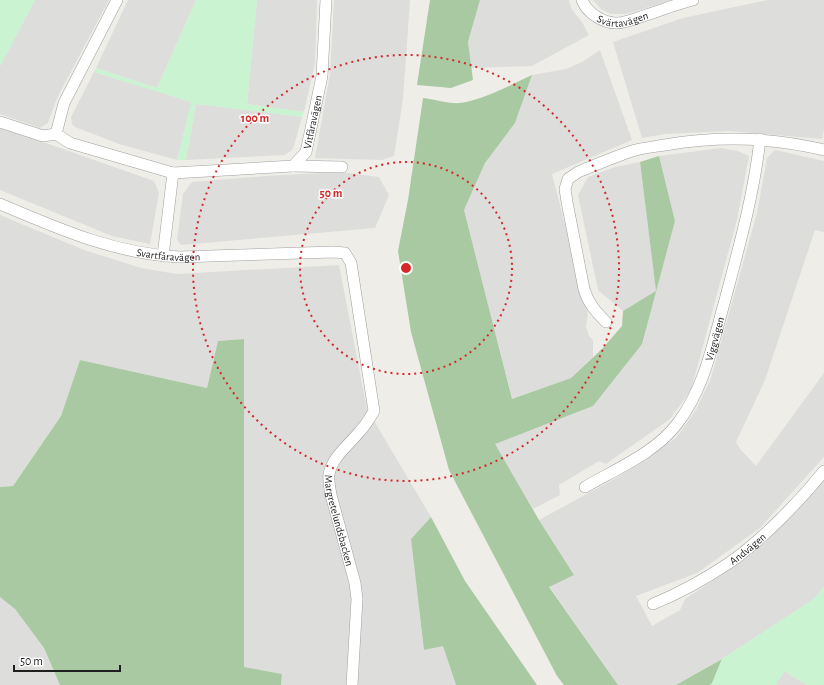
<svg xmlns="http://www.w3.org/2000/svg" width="824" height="685" font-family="'Alegreya Sans',sans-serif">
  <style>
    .residential { fill: #dddddc }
    .forest { fill: #a8c9a1 }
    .park { fill: #caf3d2 }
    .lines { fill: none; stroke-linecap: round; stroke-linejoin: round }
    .minor-casing { stroke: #a0a0a0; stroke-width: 12 }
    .minor { stroke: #fff; stroke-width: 11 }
    .ring { fill: none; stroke: #d62828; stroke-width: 2; stroke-dasharray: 2 4 }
    .labels { text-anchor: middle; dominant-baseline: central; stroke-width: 3; stroke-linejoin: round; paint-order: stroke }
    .street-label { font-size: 11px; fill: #1f1f1f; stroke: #fff }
    .centre { fill: #d62828; stroke: #fff; stroke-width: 2 }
    .ring-label { font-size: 12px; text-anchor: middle; font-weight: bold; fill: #d62828; stroke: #fff; stroke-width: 3; stroke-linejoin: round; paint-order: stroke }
  </style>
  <rect width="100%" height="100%" fill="#efede7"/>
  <path class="residential" d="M 35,0 L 109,0 L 57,98 L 48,123 L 40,128 L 0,114 L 0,66 Z
    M 128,0 L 196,0 L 157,88 L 96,68 Z
    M 257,0 L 317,0 L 315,63 L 304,112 L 247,104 Z
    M 334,0 L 410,0 L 403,99 L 394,156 L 382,160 L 315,158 L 330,74 Z
    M 480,0 L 569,0 L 572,10 L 582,22 L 589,35 L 532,66 L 471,68 L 468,42 Z
    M 593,0 L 672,0 L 626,14 L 611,14 L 601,9 Z
    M 768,0 L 824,0 L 824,129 L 822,139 L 729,131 L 665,134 L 642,138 L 613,42 L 683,18 Z
    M 600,50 L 632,140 L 552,174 L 588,314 L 586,327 L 589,336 L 593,340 L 593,357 L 571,378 L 512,399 L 464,210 L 485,163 L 515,123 L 532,75 L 566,69 L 582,62 Z
    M 94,72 L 192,102 L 177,160 L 119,144 L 75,127 L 72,124 L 71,117 Z
    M 196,104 L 302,117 L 293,149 L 285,155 L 186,160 Z
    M 0,127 L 154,181 L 159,193 L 150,244 L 112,236 L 0,190 Z
    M 721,148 L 738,151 L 749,156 L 737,220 L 691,390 L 670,419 L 606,464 L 599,461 L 559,485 L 560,495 L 533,509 L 494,444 L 593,406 L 656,292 L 623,311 L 598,290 L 578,195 L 588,177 L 615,167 L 640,162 L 656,290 L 675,221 L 659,156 Z
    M 775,150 L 824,161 L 824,232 L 815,230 L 765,380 L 736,442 L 740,449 L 756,466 L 824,373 L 824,457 L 760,528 L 697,573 L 636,596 L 652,626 L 680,610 L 685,599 L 735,566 L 769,539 L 824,477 L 824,587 L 815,598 L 730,654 L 676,685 L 618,685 L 549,586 L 574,575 L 539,520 L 618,477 L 676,438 L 696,410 L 711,378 L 757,213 L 767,158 Z
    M 341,172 L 379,177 L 389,195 L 375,228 L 181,245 L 177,240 L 183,194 L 192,182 L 266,176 Z
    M 0,215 L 84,250 L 141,268 L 177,274 L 339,265 L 367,409 L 431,517 L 411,539 L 424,650 L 443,645 L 456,685 L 281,685 L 282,674 L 244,667 L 244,339 L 218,341 L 207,388 L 80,360 L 61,416 L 13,486 L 0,487 Z
    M 0,597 L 15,609 L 44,648 L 60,685 L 0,685 Z
    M 784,671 L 807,685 L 776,685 Z"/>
  <path class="forest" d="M 430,0 L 480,0 L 468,42 L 473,80 L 451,88 L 417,85 Z
    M 532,75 L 515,123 L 485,163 L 464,210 L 512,399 L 571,378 L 602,349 L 622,326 L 623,311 L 656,291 L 640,162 L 659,156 L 675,221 L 642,344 L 593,406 L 495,444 L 539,520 L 574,575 L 549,587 L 618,685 L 564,685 L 557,676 L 449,470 L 411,332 L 398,251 L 408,200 L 423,98 C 434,99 448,104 460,103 C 480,101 513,84 532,75 Z
    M 244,339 L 244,667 L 282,674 L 281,685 L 60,685 L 44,648 L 15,609 L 0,597 L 0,487 L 13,486 L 61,416 L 80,360 L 207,388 L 218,341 Z
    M 431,517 L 465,581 L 537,685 L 456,685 L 443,646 L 424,650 L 411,539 Z
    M 722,659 L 712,684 L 710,685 L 676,685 Z"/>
  <path class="park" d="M 0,0 L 35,0 L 0,66 Z
    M 196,0 L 257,0 L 247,104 L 304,112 L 302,117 L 196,104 L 186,160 L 177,160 L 191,102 L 94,72 L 96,68 L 157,88 Z
    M 824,587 L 824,685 L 807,685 L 784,671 L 776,685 L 710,685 L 712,683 L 722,659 L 815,598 Z"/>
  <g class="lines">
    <g class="minor-casing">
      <g id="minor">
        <path d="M 117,0 L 64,103 L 56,134 L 70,143 L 173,173 L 163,256"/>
        <path id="s1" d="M 582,0 C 587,13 603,23 616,23 C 625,23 635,19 643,16 C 660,11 676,4 693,0"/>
        <path d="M 0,122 L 43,136 L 56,134"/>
        <path d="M 293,166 L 342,167"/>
        <path id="s2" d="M 173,173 L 293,166 L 306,152 L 322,76 L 326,0"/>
        <path id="s3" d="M 0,204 C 59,229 115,254 180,257 L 333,252 L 345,253 L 351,263 L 374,411 C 370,418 366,425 360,431 C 350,444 332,457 329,474 C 328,481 330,488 331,495 L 355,583 L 357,599 L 352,685"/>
        <path d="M 606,322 C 596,312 588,303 584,289 L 567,202 L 565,189 L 568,179 L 578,172 C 595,165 612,158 629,152 C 640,148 653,147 665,145 C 718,136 771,137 824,150"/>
        <path id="s4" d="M 585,487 C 616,469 655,453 677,424 C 705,388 713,342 725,300 C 739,247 754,194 760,139"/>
        <path id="s5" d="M 653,604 C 680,593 705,579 729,563 C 761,541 799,502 824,471"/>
      </g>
    </g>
    <use href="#minor" class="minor"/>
  </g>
  <g class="ring">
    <circle cx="406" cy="268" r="106"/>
    <circle cx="406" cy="268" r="213"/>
  </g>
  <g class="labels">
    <g class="street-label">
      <text stroke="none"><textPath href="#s1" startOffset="50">Svärtavägen</textPath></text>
      <text stroke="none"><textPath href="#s2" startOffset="170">Vitfåravägen</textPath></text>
      <text stroke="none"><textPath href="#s3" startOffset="177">Svartfåravägen</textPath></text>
      <text stroke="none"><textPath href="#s4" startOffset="206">Viggvägen</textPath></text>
      <text stroke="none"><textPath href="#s3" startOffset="641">Margretelundsbacken</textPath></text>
      <text stroke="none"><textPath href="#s5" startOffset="110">Andvägen</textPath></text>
    </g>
  </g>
  <circle cx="406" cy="268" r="6" class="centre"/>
  <g class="ring-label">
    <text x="255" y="122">100 m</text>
    <text x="331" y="197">50 m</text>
  </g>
  <path d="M14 665v6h106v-6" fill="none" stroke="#1f1f1f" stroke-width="2"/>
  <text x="20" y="665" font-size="12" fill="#1f1f1f" stroke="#ffffff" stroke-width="3" paint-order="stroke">50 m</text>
</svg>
